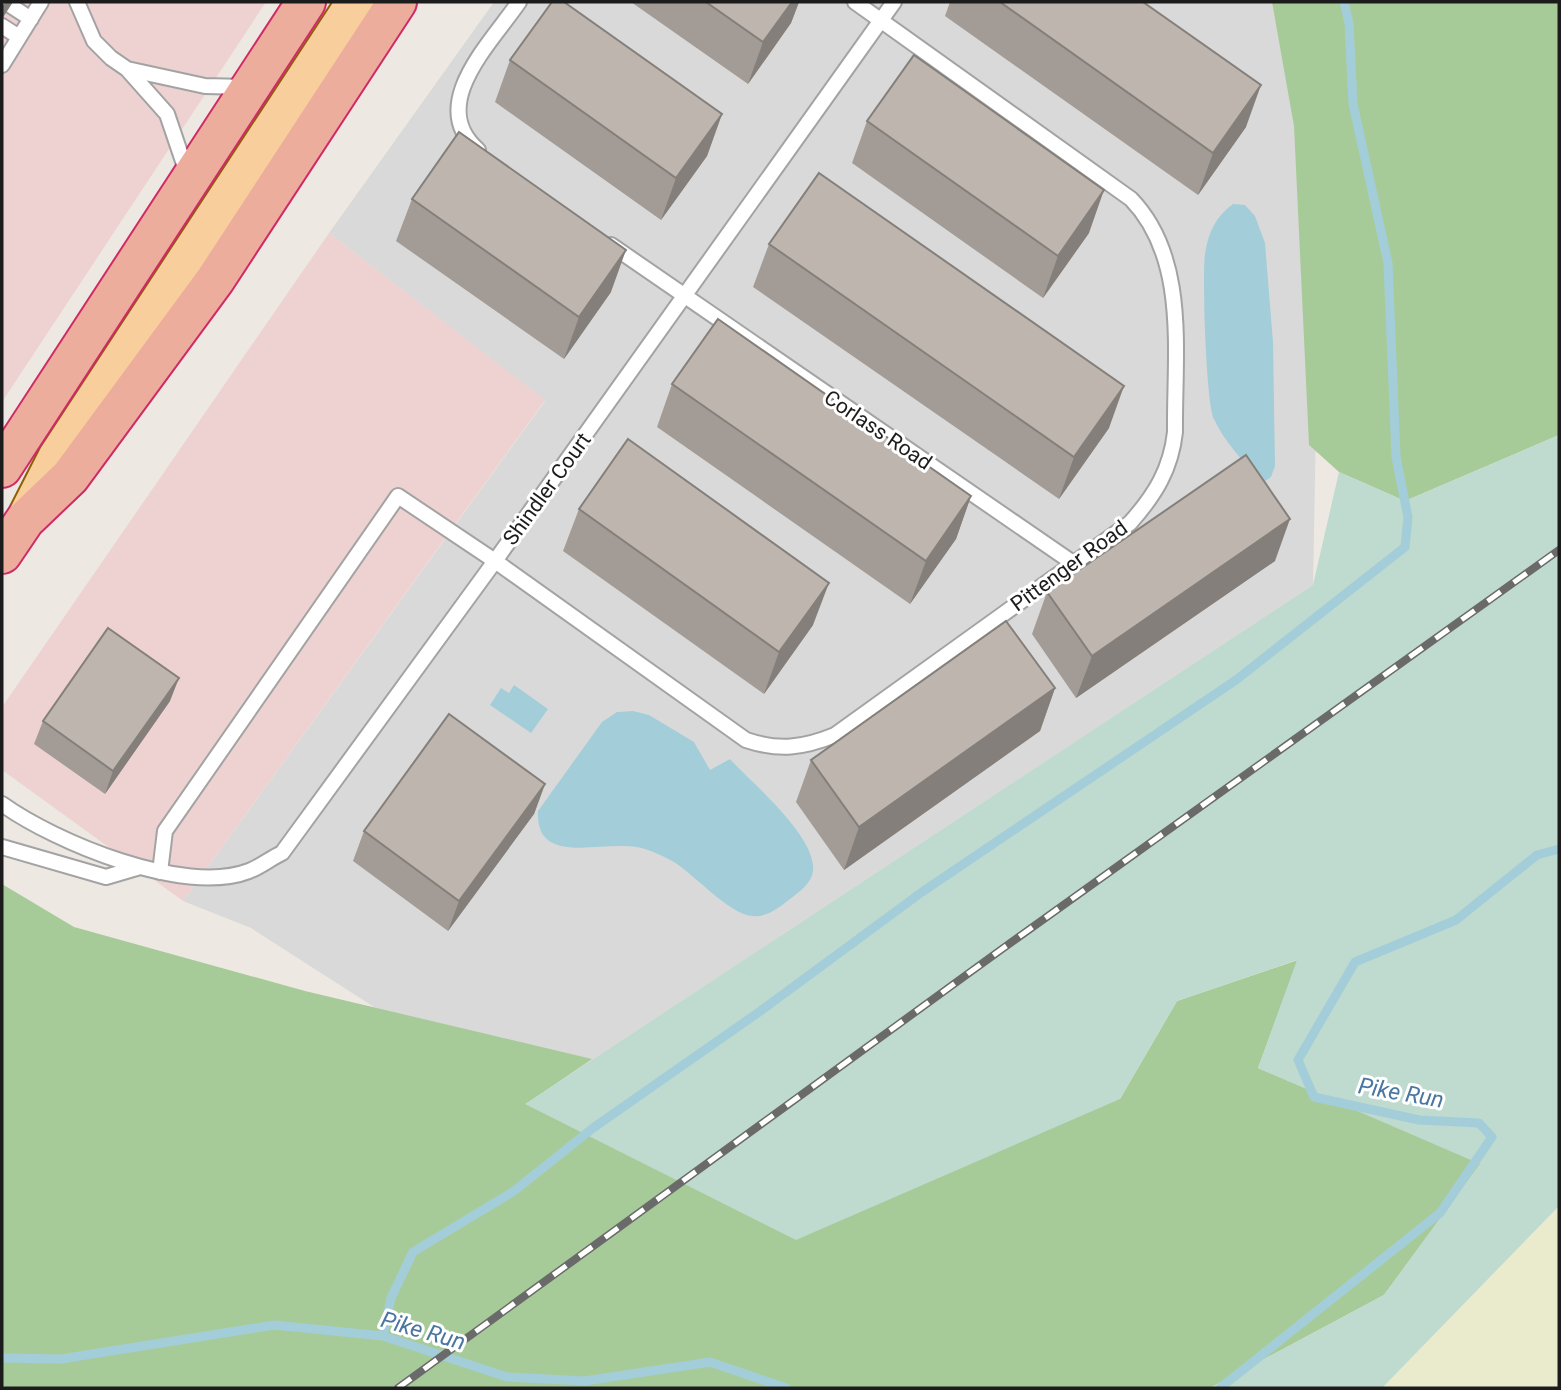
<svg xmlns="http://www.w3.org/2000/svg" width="1561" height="1390" font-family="Roboto,sans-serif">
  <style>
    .residential { fill: #dad9d9 }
    .commercial { fill: #eed2d1 }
    .farmland { fill: #eaebcd }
    .forest { fill: #a7cb98 }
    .wetland { fill: #bfdace }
    .water { fill: #a3ced9 }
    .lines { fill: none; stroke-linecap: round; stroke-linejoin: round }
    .stream { stroke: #a3ced9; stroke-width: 9 }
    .service-casing { stroke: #a3a3a3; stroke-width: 18 }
    .primary-casing { stroke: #8e5f06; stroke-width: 42 }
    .trunk-casing { stroke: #cf2a65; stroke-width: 42 }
    .service { stroke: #fff; stroke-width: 14 }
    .primary { stroke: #f8cf9c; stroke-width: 38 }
    .trunk { stroke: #edad9c; stroke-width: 38 }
    .rail-casing { stroke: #6a6a6a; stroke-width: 8 }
    .rail { stroke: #fff; stroke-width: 5; stroke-dasharray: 16; stroke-linecap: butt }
    .wall { fill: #a39c96 }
    .shaded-wall { fill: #847f7a }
    .building { fill: #bdb5ae; stroke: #847f7a; stroke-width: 2 }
    .labels { text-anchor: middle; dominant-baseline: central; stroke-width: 6; stroke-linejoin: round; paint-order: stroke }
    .street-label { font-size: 21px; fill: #1c1c1c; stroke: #fff }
    .water-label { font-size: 23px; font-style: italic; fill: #4a76a0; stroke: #fff }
  </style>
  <rect width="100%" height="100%" fill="#ede9e2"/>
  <path class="residential" d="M 494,2 L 1324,2 L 1313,585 L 525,1104 L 251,928 L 183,901 L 545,401 L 329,233 Z"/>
  <path class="commercial" d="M 2,2 L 266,2 L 2,402 Z
    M 329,233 L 545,400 L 183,901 L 2,770 L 2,707 Z"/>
  <path class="farmland" d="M 1559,1206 L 1559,1388 L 1382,1388 Z"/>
  <path class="forest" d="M 1272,2 L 1559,2 L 1559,435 L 1405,501 L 1339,472 L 1309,445 L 1294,126 Z
    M 2,884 L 74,927 L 305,991 L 592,1059 L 526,1104 L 1120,1099 L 1177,1001 L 1298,960 L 1258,1068 L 1481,1163 L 1384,1295 L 1210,1388 L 2,1388 Z"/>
  <path class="wetland" d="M 1559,435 L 1559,1206 L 1382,1388 L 1210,1388 L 1384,1295 L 1480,1164 L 1258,1068 L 1297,960 L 1177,1001 L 1120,1099 L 796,1240 L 525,1104 L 1313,585 L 1339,472 L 1405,501 Z"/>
  <path class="water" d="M 1233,204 L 1245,205 L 1255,216 L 1265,243 L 1273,342 L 1275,466 L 1271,477 L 1261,484 C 1246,463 1224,442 1214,419 C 1206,403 1202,275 1205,254 C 1208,233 1216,216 1233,204 Z
    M 514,685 L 548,709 L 531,733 L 490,705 L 501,688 L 509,693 Z
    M 633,711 L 649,715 L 694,742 L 710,770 L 730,759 C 753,784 817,837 813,871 C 812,883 799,892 790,899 C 780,907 766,918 752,916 C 729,914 695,875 674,862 C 665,857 654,852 645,849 C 607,837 535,870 538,811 L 602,722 L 617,712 Z"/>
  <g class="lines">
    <path class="stream" d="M 383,1336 L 391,1298 L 413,1252 L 514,1191 L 593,1128 L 759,1012 L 922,892 L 1236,680 L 1405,547 L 1408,517 L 1396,457 L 1388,263 L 1353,104 L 1349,23 L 1344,2
      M 2,1358 L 61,1359 L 274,1325 L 383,1336 L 507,1377 L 585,1381 L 710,1362 L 786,1388
      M 1220,1388 L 1440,1213 L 1492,1137 L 1479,1123 L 1419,1120 L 1314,1097 L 1298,1060 L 1355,962 L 1456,920 L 1537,855 L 1559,849"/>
    <g class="service-casing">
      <path id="service" d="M 5,2 L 31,19
        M 77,2 L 94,41 L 111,58 L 127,69 L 167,114 L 187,173
        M 2,26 L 19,37
        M 2,65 L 41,2
        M 127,69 L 205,86 L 246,87
        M 478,150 C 426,105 491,43 519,2
        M 611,245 L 1073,563
        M 2,804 C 55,842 184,896 249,871 C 260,867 271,858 282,853 L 495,561 L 894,2
        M 2,847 L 106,877 L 140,867
        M 160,872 L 165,831 L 398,496 L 495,561 L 746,740 C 779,751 803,748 835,735 L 1130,523 C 1155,495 1171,469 1175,432 C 1174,355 1189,259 1131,199 L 855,2"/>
    </g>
    <g class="primary-casing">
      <path id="primary" d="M 28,515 L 57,458 L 356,2"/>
    </g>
    <g class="trunk-casing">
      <path id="trunk" d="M 2,468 L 306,2
        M 2,554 L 25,520 L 70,477 L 215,280 L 397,2"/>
    </g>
    <use href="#service" class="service"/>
    <use href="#primary" class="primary"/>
    <use href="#trunk" class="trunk"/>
    <g class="rail-casing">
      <path id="rail" d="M 398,1388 L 1002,949 L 1559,550"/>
    </g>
    <use href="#rail" class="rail"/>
  </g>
  <path class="wall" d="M 631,2 L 799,2 L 791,23 L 748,84 Z
    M 950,2 L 1143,2 L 1246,127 L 1198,195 L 945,16 Z
    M 510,60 L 722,114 L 707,156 L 661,220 L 495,102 Z
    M 867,121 L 1089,233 L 1043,298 L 852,163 Z
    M 412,199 L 611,292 L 564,359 L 396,241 Z
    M 769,244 L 1109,428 L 1059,499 L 753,287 Z
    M 672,384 L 971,496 L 956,539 L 910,604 L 657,427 Z
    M 579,509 L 813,625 L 764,694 L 563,551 Z
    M 1275,561 L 1076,698 L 1032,634 L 1047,592 Z
    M 1055,688 L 1040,731 L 844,870 L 796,802 L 811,760 Z
    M 170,701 L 105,794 L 34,744 L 43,721 Z
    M 545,784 L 534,814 L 448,931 L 353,861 L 364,831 Z"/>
  <path class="shaded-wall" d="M 5,2 L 13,2 L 2,19 L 2,7 Z
    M 792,2 L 799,2 L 791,23 L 748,84 L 763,42 Z
    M 1261,85 L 1246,127 L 1198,195 L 1213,153 Z
    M 722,114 L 707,156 L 661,220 L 676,178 Z
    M 1104,190 L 1089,233 L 1043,298 L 1058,256 Z
    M 626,250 L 611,292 L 564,359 L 579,317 Z
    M 1124,386 L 1109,428 L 1059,499 L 1074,457 Z
    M 971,496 L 956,539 L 910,604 L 926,561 Z
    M 1290,519 L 1275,561 L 1076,698 L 1092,656 Z
    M 829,583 L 813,625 L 764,694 L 779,652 Z
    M 179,678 L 170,701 L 105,794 L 113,771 Z
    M 1055,688 L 1040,731 L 844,870 L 859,827 Z
    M 545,784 L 534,814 L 448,931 L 459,901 Z"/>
  <path class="building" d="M 552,2 L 564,2 L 722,114 L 676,178 L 510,60 Z
    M 706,2 L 792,2 L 763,42 Z
    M 1000,2 L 1143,2 L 1261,85 L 1213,153 Z
    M 914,55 L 1104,190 L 1058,256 L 867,121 Z
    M 459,132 L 626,250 L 579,317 L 412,199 Z
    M 819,173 L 1124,386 L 1074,457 L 769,244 Z
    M 718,319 L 971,496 L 926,561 L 672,384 Z
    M 628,439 L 829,583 L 779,652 L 579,509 Z
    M 1246,455 L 1290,519 L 1092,656 L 1047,592 Z
    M 1006,621 L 1055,688 L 859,827 L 811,760 Z
    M 108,628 L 179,678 L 113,771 L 43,721 Z
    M 449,714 L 545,784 L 459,901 L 364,831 Z"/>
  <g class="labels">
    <g class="street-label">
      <text transform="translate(878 430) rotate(34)">Corlass Road</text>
      <text transform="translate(547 489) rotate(-54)">Shindler Court</text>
      <text transform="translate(1069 566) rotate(-36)">Pittenger Road</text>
    </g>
    <g class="water-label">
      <text transform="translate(1401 1093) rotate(10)">Pike Run</text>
      <text transform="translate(423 1331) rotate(16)">Pike Run</text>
    </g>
  </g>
  <rect width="1561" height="1390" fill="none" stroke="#1c1c1c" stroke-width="7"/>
</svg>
